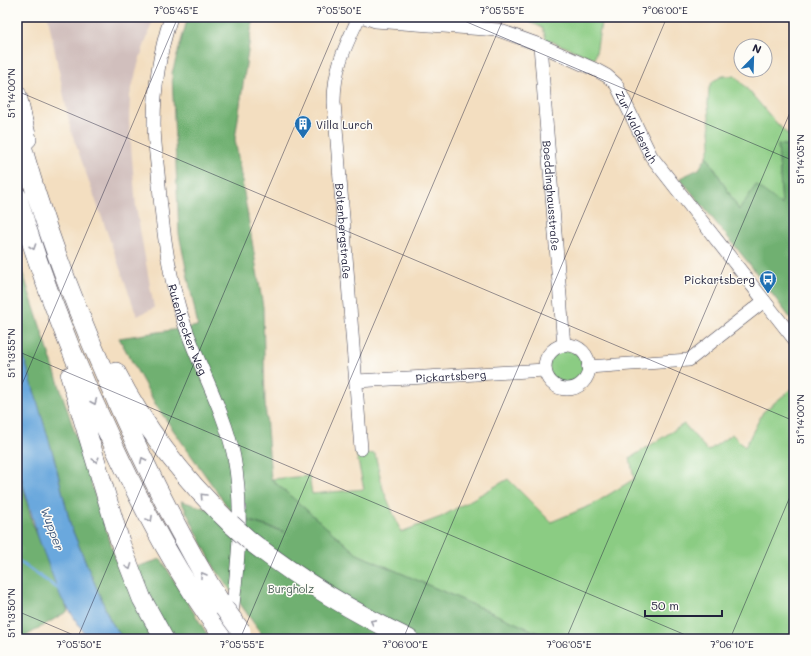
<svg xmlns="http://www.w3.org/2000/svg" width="811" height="656" font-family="Mali,sans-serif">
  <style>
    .industrial { fill: #d1bfbd }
    .green { fill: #8bcc83; stroke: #56775f }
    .forest { fill: #70b071; stroke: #496956 }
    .water { fill: #6ba8dd; stroke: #46658c }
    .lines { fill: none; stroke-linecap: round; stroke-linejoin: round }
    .stream { stroke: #6ba8dd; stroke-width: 3 }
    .minor-casing { stroke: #413e4f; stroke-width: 14 }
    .highway-casing { stroke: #413e4f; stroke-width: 20 }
    .minor { stroke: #fff; stroke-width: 13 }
    .highway { stroke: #fff; stroke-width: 19 }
    .highway-bridge-casing { stroke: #413e4f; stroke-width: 20; stroke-linecap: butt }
    .highway-bridge { stroke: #fff; stroke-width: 19 }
    .oneway { stroke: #9c9ca7 }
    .ticks { fill: none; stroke: #22223b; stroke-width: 1; stroke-opacity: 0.45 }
    .labels { text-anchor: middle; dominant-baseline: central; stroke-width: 3; stroke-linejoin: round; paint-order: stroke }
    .poi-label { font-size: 11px; fill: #22223b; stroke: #fdfcf7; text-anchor: start }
    .street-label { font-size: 11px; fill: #22223b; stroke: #fdfcf7 }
    .park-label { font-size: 11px; fill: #475e54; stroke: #fdfcf7 }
    .water-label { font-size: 12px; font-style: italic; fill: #3f587c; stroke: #fdfcf7 }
    .neatline { fill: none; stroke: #22223b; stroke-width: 1.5 }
    .ticks-label { font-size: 10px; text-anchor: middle; fill: #22223b }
  </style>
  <rect width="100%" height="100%" fill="#fdfcf7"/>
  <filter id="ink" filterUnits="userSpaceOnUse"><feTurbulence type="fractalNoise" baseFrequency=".025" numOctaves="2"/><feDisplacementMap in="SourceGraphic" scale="8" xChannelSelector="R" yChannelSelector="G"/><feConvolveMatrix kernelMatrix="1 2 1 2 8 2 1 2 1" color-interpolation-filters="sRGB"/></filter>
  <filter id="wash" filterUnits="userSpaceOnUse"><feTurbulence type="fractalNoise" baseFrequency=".012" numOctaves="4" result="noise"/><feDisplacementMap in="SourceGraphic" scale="16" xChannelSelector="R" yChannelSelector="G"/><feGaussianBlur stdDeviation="0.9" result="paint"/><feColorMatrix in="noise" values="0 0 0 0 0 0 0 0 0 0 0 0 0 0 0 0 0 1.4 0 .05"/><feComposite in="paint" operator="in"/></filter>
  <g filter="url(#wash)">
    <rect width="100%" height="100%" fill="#f3dec0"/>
    <path class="industrial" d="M 48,17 L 154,17 L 139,61 L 130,95 L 129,121 L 136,207 L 154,308 L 137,316 L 71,131 Z"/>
    <path class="green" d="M 519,17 L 602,17 L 595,59 L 546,39 L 543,28 Z
      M 723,76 L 735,76 C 756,97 772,121 794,140 L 794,147 L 778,144 L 782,206 L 739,210 L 707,156 L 711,143 L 708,104 L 709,88 L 713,81 Z
      M549 367a17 17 0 1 1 34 0a17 17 0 1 1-34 0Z
      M 794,387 L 794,639 L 552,639 L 357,554 L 271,479 L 309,476 L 312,494 L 364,489 L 356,452 L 375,454 L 383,489 L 401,532 L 441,517 L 508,479 L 551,522 L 592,505 L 634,479 L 630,458 L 684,424 L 708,451 L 732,434 L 745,447 L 763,412 Z"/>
    <path class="forest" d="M 188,17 L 253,17 L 235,139 L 263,307 L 265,402 L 271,479 L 357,554 L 552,639 L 265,639 L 214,567 L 181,501 L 285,532 L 234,516 L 157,407 L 119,338 L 198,326 L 179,234 L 172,73 Z
      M 778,144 L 794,147 L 794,323 L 751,266 L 680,178 L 699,169 L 707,156 L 739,210 L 756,185 L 782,205 Z
      M 17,255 L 120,572 L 161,559 L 210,639 L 123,639 L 110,620 L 71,527 L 53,454 L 19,342 L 17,334 Z
      M 17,463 L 32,522 L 68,611 L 21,639 L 17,639 Z"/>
    <path class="water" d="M 17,334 L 53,454 L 71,527 L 110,620 L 123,639 L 88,639 L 60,596 L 38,537 L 17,463 Z"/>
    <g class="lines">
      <path class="stream" d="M 17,560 L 60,590"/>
    </g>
  </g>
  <g filter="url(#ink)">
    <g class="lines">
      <g class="minor-casing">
        <g id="minor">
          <path id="s1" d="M 171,17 C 160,50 154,89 154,124 C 154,145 158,166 159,186 C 163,233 169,279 184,323 C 199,367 225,412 234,457 C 244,512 238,565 231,621"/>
          <path id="s2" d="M 359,17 C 345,47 334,68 334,102 L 361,449"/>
          <path id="s3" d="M 364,17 L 375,21 L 498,30 L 540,45 L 596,70 L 607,76 L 616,84 L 651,156 L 794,339"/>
          <path id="s4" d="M 540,45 L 564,346"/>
          <circle cx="567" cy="367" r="22"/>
          <path d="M 588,367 L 689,360 L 764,301"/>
          <path id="s5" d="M 357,381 L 545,370"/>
        </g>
      </g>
      <g class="highway-casing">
        <path id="highway" d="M 17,95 L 27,139
          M 17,127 C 39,213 70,295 106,377 C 140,456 178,535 224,608
          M 17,196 C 42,281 74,362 112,442 C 144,511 179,578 225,639
          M 116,372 C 145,429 184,479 231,524
          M 70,376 L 121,545 L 142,599 L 164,639
          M 250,541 C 300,580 352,612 409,639"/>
      </g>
      <use href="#minor" class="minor"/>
      <use href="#highway" class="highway"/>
      <g class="highway-bridge-casing">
        <path id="highway-bridge" d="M 231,524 L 250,541
          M 224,608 L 241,631"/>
      </g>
      <use href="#highway-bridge" class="highway-bridge"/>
    </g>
    <defs><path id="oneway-chevron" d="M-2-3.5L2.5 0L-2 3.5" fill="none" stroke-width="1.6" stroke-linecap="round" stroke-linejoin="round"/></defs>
    <g class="oneway">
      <use href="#oneway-chevron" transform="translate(33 247) rotate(71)"/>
      <use href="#oneway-chevron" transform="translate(94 402) rotate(67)"/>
      <use href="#oneway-chevron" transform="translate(96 460) rotate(75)"/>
      <use href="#oneway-chevron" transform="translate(143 460) rotate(-116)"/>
      <use href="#oneway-chevron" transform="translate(203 496) rotate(-133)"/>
      <use href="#oneway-chevron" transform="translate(150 519) rotate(61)"/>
      <use href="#oneway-chevron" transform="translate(129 567) rotate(69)"/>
      <use href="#oneway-chevron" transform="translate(203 575) rotate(-120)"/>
      <use href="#oneway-chevron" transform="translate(373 622) rotate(-152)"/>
    </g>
  </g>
  <path class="ticks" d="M 455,17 L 794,161M 17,91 L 794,421M 17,351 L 695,639M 17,396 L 178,17M 17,611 L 83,639M 77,639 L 341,17M 240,639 L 504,17M 403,639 L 667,17M 566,639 L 794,103M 730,639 L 794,487"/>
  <defs>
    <g id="building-pin" transform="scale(0.9)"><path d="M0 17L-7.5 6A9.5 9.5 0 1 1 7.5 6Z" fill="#1f6fb2" stroke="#fdfcf7"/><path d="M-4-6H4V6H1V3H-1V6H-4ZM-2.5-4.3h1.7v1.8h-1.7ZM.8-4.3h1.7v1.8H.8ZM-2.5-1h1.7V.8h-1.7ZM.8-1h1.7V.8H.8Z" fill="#fff"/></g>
    <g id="bus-pin" transform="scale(0.9)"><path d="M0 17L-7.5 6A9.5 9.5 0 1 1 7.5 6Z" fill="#1f6fb2" stroke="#fdfcf7"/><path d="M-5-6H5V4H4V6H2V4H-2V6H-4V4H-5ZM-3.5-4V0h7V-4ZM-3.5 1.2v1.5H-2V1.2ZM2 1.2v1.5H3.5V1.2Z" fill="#fff"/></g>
  </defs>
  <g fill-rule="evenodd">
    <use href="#building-pin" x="303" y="124"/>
    <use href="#bus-pin" x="768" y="279"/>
  </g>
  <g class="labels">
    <g class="poi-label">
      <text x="316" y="124">Villa Lurch</text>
      <text x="755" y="279" text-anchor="end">Pickartsberg</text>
    </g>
    <g class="street-label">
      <text stroke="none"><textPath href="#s3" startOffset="313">Zur Waldesruh</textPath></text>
      <text stroke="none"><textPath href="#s4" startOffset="151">Boeddinghausstraße</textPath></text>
      <text stroke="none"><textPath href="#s2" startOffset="219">Boltenbergstraße</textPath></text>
      <text stroke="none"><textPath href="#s1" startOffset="318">Rutenbecker Weg</textPath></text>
      <text stroke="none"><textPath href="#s5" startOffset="94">Pickartsberg</textPath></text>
    </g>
    <g class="park-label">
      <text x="291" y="588">Burgholz</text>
    </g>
    <g class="water-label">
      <text transform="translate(53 529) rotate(70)">Wupper</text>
    </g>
  </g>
  <rect width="811" height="656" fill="none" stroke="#fdfcf7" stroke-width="44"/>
  <g transform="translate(753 58) rotate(23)"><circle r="19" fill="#fdfcf7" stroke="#a5a5ac"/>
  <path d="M0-3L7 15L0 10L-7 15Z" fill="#1f6fb2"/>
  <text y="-6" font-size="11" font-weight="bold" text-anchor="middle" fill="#22223b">N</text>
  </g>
  <path d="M645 610v6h77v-6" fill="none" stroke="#22223b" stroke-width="2"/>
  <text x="651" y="610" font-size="12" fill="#22223b" stroke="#fdfcf7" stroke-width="3" paint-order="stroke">50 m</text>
  <rect x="22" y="22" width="767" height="612" class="neatline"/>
  <g class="ticks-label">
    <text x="176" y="14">7°05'45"E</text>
    <text x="339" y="14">7°05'50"E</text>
    <text x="502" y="14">7°05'55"E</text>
    <text x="665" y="14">7°06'00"E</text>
    <text transform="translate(11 93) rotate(-90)" y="4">51°14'00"N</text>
    <text transform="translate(800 159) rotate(-90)" y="4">51°14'05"N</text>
    <text transform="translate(11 353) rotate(-90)" y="4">51°13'55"N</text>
    <text transform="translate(800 419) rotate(-90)" y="4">51°14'00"N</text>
    <text transform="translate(11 613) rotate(-90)" y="4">51°13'50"N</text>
    <text x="79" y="648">7°05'50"E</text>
    <text x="242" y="648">7°05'55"E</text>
    <text x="405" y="648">7°06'00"E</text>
    <text x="569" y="648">7°06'05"E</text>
    <text x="732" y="648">7°06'10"E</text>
  </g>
</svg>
